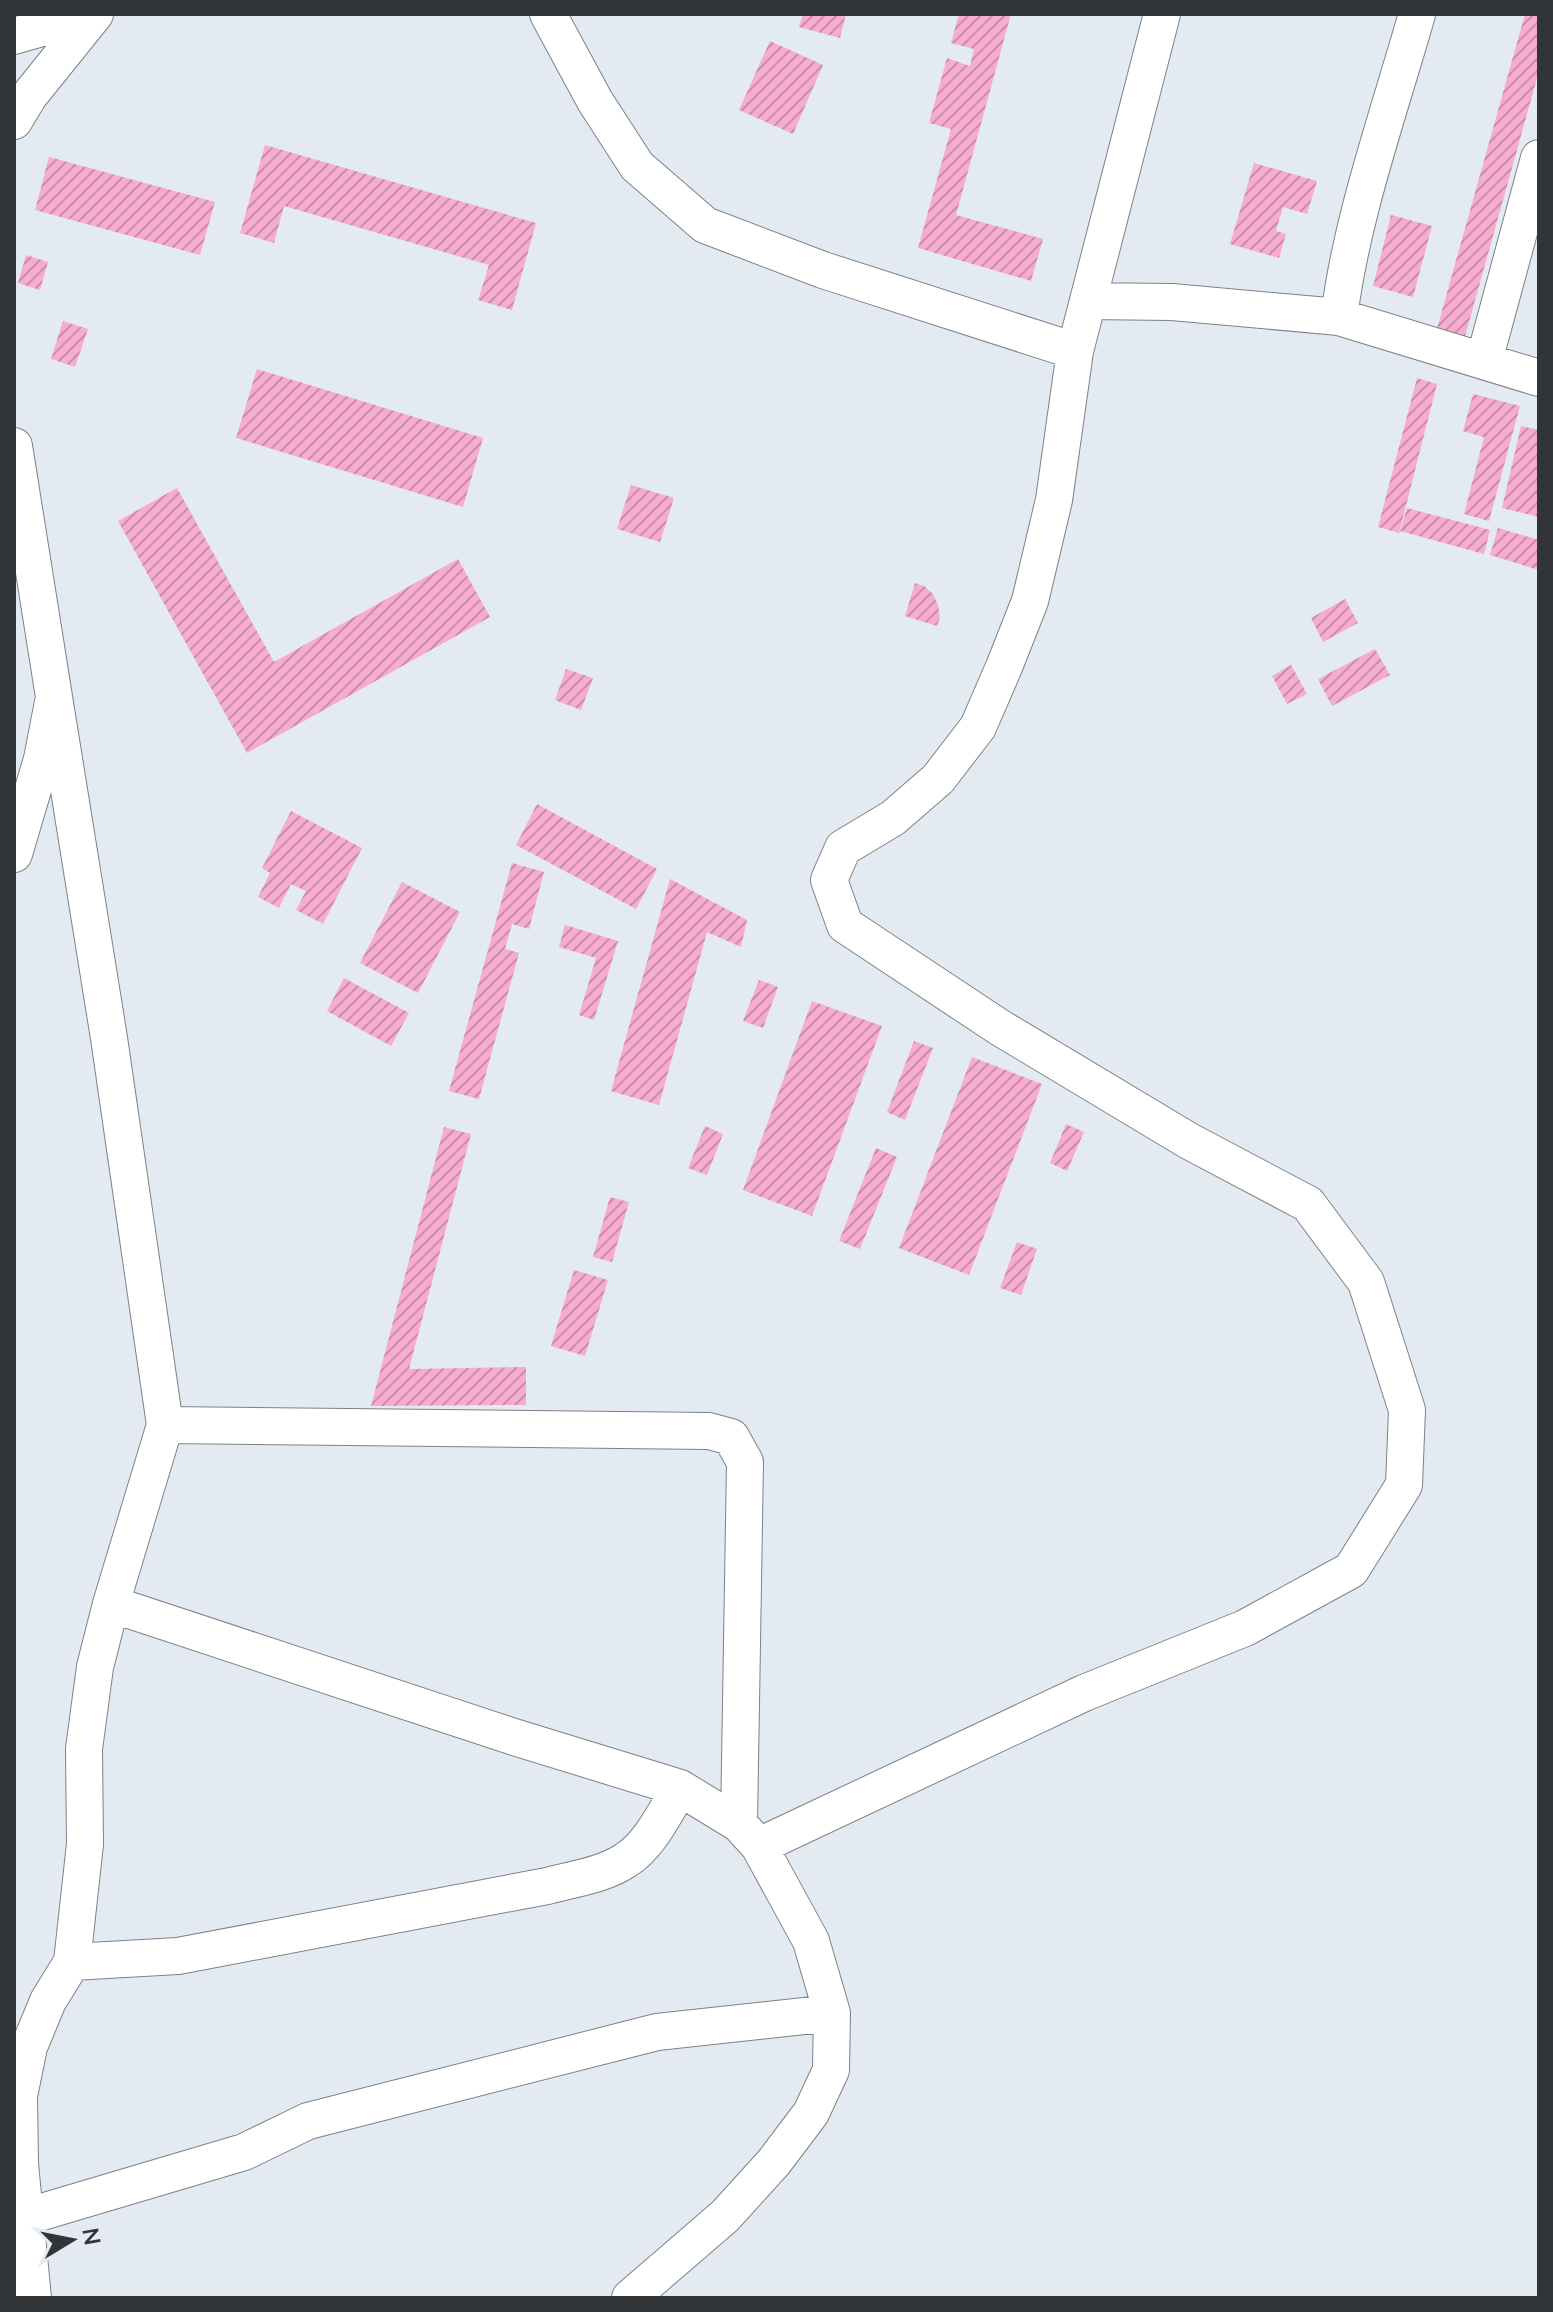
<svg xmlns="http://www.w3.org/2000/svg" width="1553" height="2312" font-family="Lato,sans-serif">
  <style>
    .building { fill: url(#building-hatch) }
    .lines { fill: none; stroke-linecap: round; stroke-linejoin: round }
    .minor-casing { stroke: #7c8289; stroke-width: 38 }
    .minor { stroke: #fff; stroke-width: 36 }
  </style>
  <defs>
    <pattern id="building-hatch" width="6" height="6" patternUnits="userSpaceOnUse" patternTransform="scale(2)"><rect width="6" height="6" fill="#f7accf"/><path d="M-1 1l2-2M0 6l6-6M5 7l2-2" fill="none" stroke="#c98da9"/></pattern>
  </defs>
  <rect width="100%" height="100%" fill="#e4eaf2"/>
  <path class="building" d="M 803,14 L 846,14 L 840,38 L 799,27 Z
    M 959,14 L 1011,14 L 956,215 L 1043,239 L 1031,281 L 918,248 L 951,129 L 929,123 L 947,58 L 970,66 L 974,49 L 951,43 Z
    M 1525,14 L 1539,14 L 1539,71 L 1464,340 L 1436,332 Z
    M 770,41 L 823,65 L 793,134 L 739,110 Z
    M 265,145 L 536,223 L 512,310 L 478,300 L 489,265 L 284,206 L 274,243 L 240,233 Z
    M 49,157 L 215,202 L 200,255 L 35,210 Z
    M 1254,163 L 1317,181 L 1307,214 L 1283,207 L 1276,231 L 1286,234 L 1279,258 L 1230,244 Z
    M 1391,215 L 1432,226 L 1413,297 L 1373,286 Z
    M 26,255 L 48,262 L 40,290 L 18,283 Z
    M 63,321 L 88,329 L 75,367 L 51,359 Z
    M 257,369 L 483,438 L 463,507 L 236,438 Z
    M 1417,378 L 1437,384 L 1399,533 L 1378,527 Z
    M 1473,394 L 1520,406 L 1489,521 L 1464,514 L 1484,437 L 1463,431 Z
    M 1521,426 L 1539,430 L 1539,517 L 1502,508 Z
    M 631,485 L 674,498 L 660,542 L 617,529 Z
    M 177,488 L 274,662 L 458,559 L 490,617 L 247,753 L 118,521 Z
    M 1407,508 L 1490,530 L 1484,554 L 1400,531 Z
    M 1498,528 L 1539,540 L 1539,570 L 1490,555 Z
    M 915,583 L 924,586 L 933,594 L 938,605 L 940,617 L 937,626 L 905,616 Z
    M 1345,599 L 1358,623 L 1323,642 L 1311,618 Z
    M 1375,649 L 1390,675 L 1332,706 L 1318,679 Z
    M 1291,665 L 1307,694 L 1287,704 L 1272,676 Z
    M 566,669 L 593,678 L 581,710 L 555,700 Z
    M 537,804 L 657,869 L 636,909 L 516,845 Z
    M 291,811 L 362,848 L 323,924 L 296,910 L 306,891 L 291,884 L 279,908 L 258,897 L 270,873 L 262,868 Z
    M 512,863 L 544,872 L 529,929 L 512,924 L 505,949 L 519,953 L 479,1099 L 449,1091 Z
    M 670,879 L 747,920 L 741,947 L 707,932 L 659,1105 L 611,1091 Z
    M 402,882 L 460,912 L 418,993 L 360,963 Z
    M 565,925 L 618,941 L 594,1020 L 579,1015 L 596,958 L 559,947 Z
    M 344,978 L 409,1013 L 391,1046 L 327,1011 Z
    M 759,980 L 778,987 L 763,1028 L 743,1021 Z
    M 812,1001 L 882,1026 L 812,1216 L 743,1190 Z
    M 914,1041 L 933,1048 L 905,1120 L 887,1112 Z
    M 972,1057 L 1042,1084 L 969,1275 L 899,1248 Z
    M 1066,1124 L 1084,1132 L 1067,1171 L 1050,1163 Z
    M 705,1126 L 723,1134 L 707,1175 L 688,1168 Z
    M 444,1127 L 471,1134 L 409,1369 L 526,1367 L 526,1405 L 371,1406 Z
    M 876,1148 L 897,1157 L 860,1249 L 839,1241 Z
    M 610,1197 L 629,1202 L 612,1262 L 593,1257 Z
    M 1017,1242 L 1037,1249 L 1021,1295 L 1000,1288 Z
    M 574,1270 L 608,1280 L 585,1356 L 551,1346 Z"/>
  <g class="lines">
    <g class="minor-casing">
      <path id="minor" d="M 548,14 L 595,101 L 637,166 L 705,225 L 823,270 L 1075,351
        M 14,36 L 90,14
        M 14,121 L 29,96 L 95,14
        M 1088,301 L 1172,302 L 1339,317 L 1539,378
        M 1339,317 C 1352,215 1389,113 1417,14
        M 1484,361 L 1539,158
        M 14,446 L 54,697 L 42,759 L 14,854
        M 165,1425 L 709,1431 L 731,1437 L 745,1462 L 739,1824
        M 111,1604 L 511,1736 L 680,1788 L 739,1824 L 759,1846 L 811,1941 L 832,2013 L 831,2070 L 811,2113 L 774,2162 L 725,2216 L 630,2298
        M 759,1846 L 1084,1693 L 1245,1628 L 1351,1570 L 1404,1485 L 1407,1410 L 1366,1282 L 1308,1204 L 1189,1141 L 999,1027 L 845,925 L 829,880 L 843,848 L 893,818 L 938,779 L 978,727 L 1004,667 L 1030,601 L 1054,500 L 1075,351 L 1162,14
        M 72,1962 L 178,1956 L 547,1886 C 573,1879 604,1875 626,1860 C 650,1845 665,1812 680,1788
        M 25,2217 L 244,2152 L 308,2121 L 657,2032 L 832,2013
        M 33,2298 L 20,2164 L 19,2096 L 29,2047 L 48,2001 L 72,1962 L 85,1844 L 84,1749 L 95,1667 L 111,1604 L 165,1425 L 109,1038 L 54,697"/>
    </g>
    <use href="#minor" class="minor"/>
  </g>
  <rect width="1553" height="2312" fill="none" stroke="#323538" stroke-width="32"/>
  <g transform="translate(72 2240) rotate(80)" stroke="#e4eaf2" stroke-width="6" paint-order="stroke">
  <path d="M0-6L14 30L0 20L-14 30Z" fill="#323538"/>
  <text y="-12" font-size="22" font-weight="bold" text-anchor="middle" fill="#323538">N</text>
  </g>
</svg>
